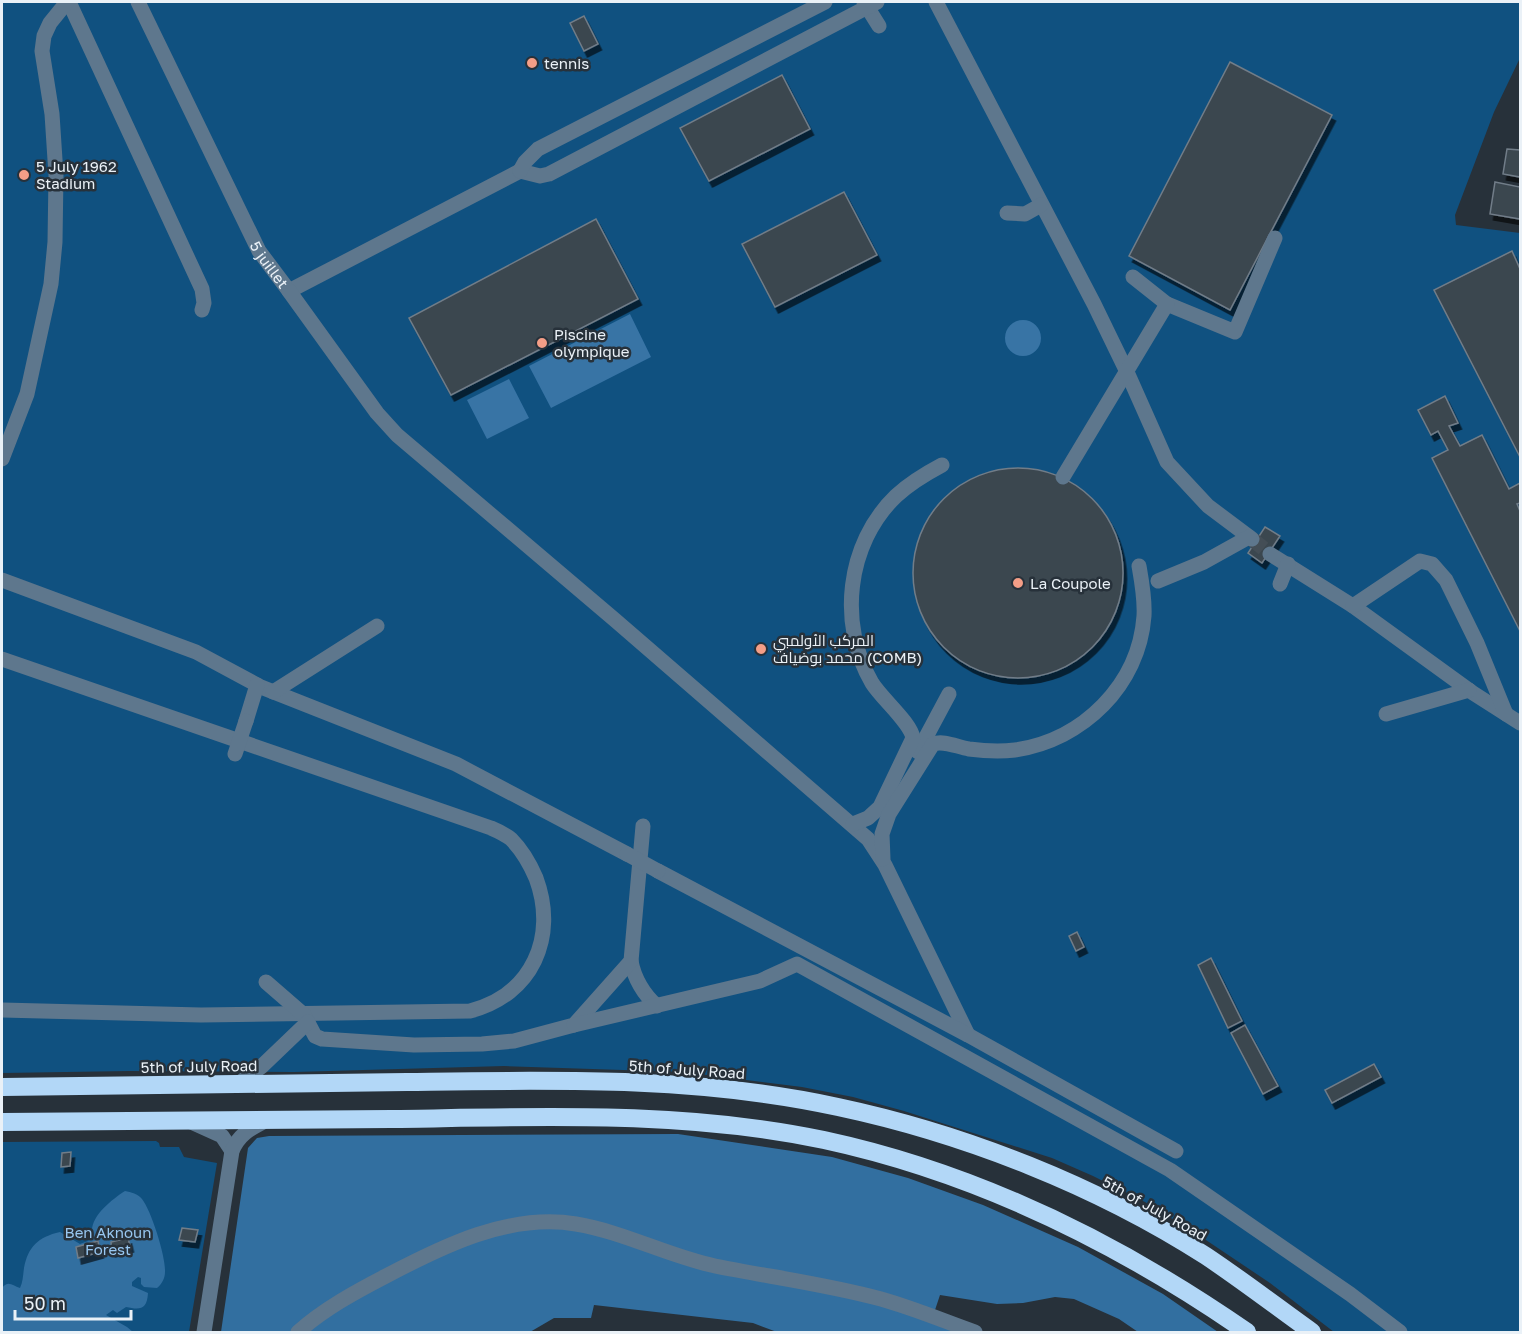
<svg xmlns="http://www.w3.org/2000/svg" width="1522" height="1334" font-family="'Golos Text',Cairo,sans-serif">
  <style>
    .green { fill: #105180 }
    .forest { fill: #326fa0 }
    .water { fill: #3874a5 }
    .building { fill: #3b4650; stroke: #717d88; stroke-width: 1.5; filter: url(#shadow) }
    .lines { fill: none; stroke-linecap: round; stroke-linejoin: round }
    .minor-tunnel { stroke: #444e56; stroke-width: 15; stroke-dasharray: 15 8; stroke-linecap: butt }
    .minor { stroke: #5e778d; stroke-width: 15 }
    .highway { stroke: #b2d7f7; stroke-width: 18 }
    .minor-bridge { stroke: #5e778d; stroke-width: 15 }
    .poi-dot { fill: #f49e87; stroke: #27313a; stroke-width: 2 }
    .labels { text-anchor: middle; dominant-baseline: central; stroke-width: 5; stroke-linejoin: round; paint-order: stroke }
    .poi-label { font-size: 15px; fill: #eaf1f7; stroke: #27313a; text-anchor: start }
    .street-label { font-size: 15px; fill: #eaf1f7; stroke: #27313a }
    .park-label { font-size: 15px; fill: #98c7f1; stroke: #27313a }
  </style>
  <defs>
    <filter id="shadow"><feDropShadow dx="3.5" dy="6" stdDeviation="0" flood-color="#0009"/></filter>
  </defs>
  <rect width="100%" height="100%" fill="#27313a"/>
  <path class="green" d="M 2,2 L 1520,2 L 1520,58 L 1494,112 L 1455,215 L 1456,225 L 1520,233 L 1520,1332 L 1334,1332 L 1270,1283 L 1197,1234 L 1145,1202 L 1093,1176 L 1052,1158 L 904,1111 L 853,1097 L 802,1087 L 684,1072 L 504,1066 L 294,1072 L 129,1071 L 2,1073 Z
    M 156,1141 L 159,1143 L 160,1147 L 179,1147 L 184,1157 L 217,1163 L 189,1332 L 2,1332 L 2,1142 Z"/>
  <path class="forest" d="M 678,1134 L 832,1157 L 908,1178 L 983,1205 L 1078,1247 L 1163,1294 L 1218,1332 L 1138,1332 L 1119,1319 L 1074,1299 L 1055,1297 L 1023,1303 L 997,1304 L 940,1295 L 935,1310 L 958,1332 L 777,1332 L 753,1323 L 594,1305 L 591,1318 L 554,1318 L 530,1332 L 221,1332 L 248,1148 L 257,1138 L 269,1136 Z
    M 125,1191 C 131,1192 138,1194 142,1199 C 151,1210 166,1257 165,1272 C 165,1278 162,1284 157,1288 L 144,1287 L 141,1284 L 141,1278 L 138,1277 L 132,1282 L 132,1286 L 148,1293 C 147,1310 140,1310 126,1307 L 117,1313 L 113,1310 L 106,1315 L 127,1327 L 133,1332 L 2,1332 L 2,1288 C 8,1280 12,1285 20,1288 C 23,1282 23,1275 24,1268 C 28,1247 38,1237 60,1232 L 80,1244 L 88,1241 L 93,1236 C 87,1219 111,1200 125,1191 Z"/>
  <path class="water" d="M 630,314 L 651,357 L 551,408 L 529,366 Z
    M1005 338a18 18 0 1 1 36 0a18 18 0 1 1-36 0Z
    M 509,379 L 529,418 L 487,439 L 467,400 Z"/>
  <path class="building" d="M 584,16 L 598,44 L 584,51 L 570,23 Z
    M 1230,62 L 1332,115 L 1230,310 L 1129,256 Z
    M 782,75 L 810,129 L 709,181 L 680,128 Z
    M 1507,149 L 1520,150 L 1520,177 L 1503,174 Z
    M 1495,182 L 1520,187 L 1520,219 L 1490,214 Z
    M 844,192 L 877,255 L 775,307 L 742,244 Z
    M 596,219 L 638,299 L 451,395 L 409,318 Z
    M 1512,251 L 1520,269 L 1520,457 L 1434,290 Z
    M 1445,396 L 1458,423 L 1449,426 L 1460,446 L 1482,435 L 1509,489 L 1520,483 L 1520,503 L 1517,504 L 1520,511 L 1520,631 L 1432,458 L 1448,450 L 1438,431 L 1431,435 L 1418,410 Z
    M913 573a105 105 0 1 1 210 0a105 105 0 1 1-210 0Z
    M 1265,527 L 1280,536 L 1262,563 L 1248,553 Z
    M 1077,932 L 1084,947 L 1076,951 L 1069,936 Z
    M 1211,958 L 1242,1021 L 1228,1028 L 1198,965 Z
    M 1245,1025 L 1278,1086 L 1263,1094 L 1231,1033 Z
    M 1374,1064 L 1381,1077 L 1332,1103 L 1325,1090 Z
    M 71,1152 L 70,1166 L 61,1167 L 62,1153 Z
    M 182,1228 L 198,1230 L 195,1242 L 179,1240 Z
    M 128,1238 L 130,1246 L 112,1251 L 111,1242 Z
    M 98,1241 L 100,1252 L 78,1258 L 76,1247 Z"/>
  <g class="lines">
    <path class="minor-tunnel" d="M 1252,539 L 1270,554"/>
    <g class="minor">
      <path d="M 69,2 L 202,289 L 204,303 L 202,310"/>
      <path id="s1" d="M 138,2 L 259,251 L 289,291 L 520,171"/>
      <path d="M 864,2 L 879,26"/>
      <path d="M 936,2 L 1094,304 L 1127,372 L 1167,462 L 1208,506 L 1252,539"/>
      <path d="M 520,171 L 540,176 L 549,174 L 877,2"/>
      <path d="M 520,171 L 525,162 L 538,149 L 825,2"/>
      <path d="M 1007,213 L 1025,214 L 1041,205"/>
      <path d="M 289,291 L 377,413 L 397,435 L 615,620 L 868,839 L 885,865 L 968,1035"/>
      <path d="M 1167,304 L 1235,332 L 1275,238"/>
      <path d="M 2,459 L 27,394 L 51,284 L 55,242 L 56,175 L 52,114 L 42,51 L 44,36 L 50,23 L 67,2"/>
      <path d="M 1063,477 L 1167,304 L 1133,277"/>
      <path d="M 1270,554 L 1353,606 L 1473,693 L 1520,723"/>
      <path d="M 2,580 L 196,652 L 261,687 L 456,764 L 627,854"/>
      <path d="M 1158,581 L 1204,562 L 1249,537"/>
      <path d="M 1280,584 L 1288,564"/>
      <path d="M 1353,606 L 1420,561 L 1432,564 L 1446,580 L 1477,643 L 1506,714"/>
      <path d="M 2,659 L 491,828 C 498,831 506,835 511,839 C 522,850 530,864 536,878 C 558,937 532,995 470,1011 L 201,1015 L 2,1010"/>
      <path d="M 273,692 L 377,626"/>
      <path d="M 1386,714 L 1469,690"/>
      <path d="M 246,721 L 257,685"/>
      <path d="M 918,752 L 949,694"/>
      <path d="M 853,824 L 868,818 L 880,807 L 913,738 C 911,723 882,699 872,683 C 838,625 846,544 896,496 C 910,483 925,474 942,465"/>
      <path d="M 883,859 L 882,834 L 889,814 L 933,744 C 944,740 957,747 969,749 C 984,751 999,752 1015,750 C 1083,740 1139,685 1144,616 C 1145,599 1142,583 1139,566"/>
      <path d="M 658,871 L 968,1035 L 1176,1151"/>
      <path d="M 631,961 C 634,978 644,995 657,1006"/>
      <path d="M 266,982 L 304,1015 L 315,1036 L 322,1039 L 414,1045 L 482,1044 L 514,1041 L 574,1025 L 631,961 L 643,826"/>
      <path d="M 574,1025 L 760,981 L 797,964 L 1170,1170 L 1350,1294 L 1400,1332"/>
      <path d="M 238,1084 L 261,1067 L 308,1022"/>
      <path d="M 191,1122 L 222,1136 L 232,1151"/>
      <path d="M 204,1332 L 232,1151 C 239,1134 250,1129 265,1121"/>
      <path d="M 298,1332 C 324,1309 355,1292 386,1276 C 443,1246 509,1213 576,1224 C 624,1232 668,1256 715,1266 C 770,1277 826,1284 881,1299 C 913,1308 944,1321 975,1332"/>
    </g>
    <path class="highway" d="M 2,1087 C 137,1085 272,1083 407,1082 C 551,1080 697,1076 838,1107 C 965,1134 1097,1186 1206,1256 C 1242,1280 1277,1307 1312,1332
      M 2,1122 C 131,1120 261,1121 391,1119 C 535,1117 682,1110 824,1140 C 977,1173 1120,1244 1247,1332"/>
    <path class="minor-bridge" d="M 235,754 L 246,721
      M 627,854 L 658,871"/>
  </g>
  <g class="poi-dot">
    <circle cx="532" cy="63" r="6"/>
    <circle cx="24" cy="175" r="6"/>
    <circle cx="542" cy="343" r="6"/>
    <circle cx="1018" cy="583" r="6"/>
    <circle cx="761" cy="649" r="6"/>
  </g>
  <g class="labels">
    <g class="poi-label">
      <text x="544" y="63">tennis</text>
      <text x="36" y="166">5 July 1962<tspan x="36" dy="17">Stadium</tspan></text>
      <text x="554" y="334">Piscine<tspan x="554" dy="17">olympique</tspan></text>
      <text x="1030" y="583">La Coupole</text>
      <text x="773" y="640">المركب الأولمبي<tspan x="773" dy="17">محمد بوضياف (COMB)</tspan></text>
    </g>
    <g class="street-label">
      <text stroke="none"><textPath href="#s1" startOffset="294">5 juillet</textPath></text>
      <text transform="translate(199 1066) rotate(-1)">5th of July Road</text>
      <text transform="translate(687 1069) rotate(4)">5th of July Road</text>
      <text transform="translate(1155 1208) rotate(29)">5th of July Road</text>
    </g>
    <g class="park-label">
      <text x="108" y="1232">Ben Aknoun<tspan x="108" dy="17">Forest</tspan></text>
    </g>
  </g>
  <rect width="1522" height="1334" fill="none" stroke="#eaf1f7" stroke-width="6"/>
  <path d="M15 1310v9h116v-9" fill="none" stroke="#eaf1f7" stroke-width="3"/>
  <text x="24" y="1310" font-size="18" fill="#eaf1f7" stroke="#27313a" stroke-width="4.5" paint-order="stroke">50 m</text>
</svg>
